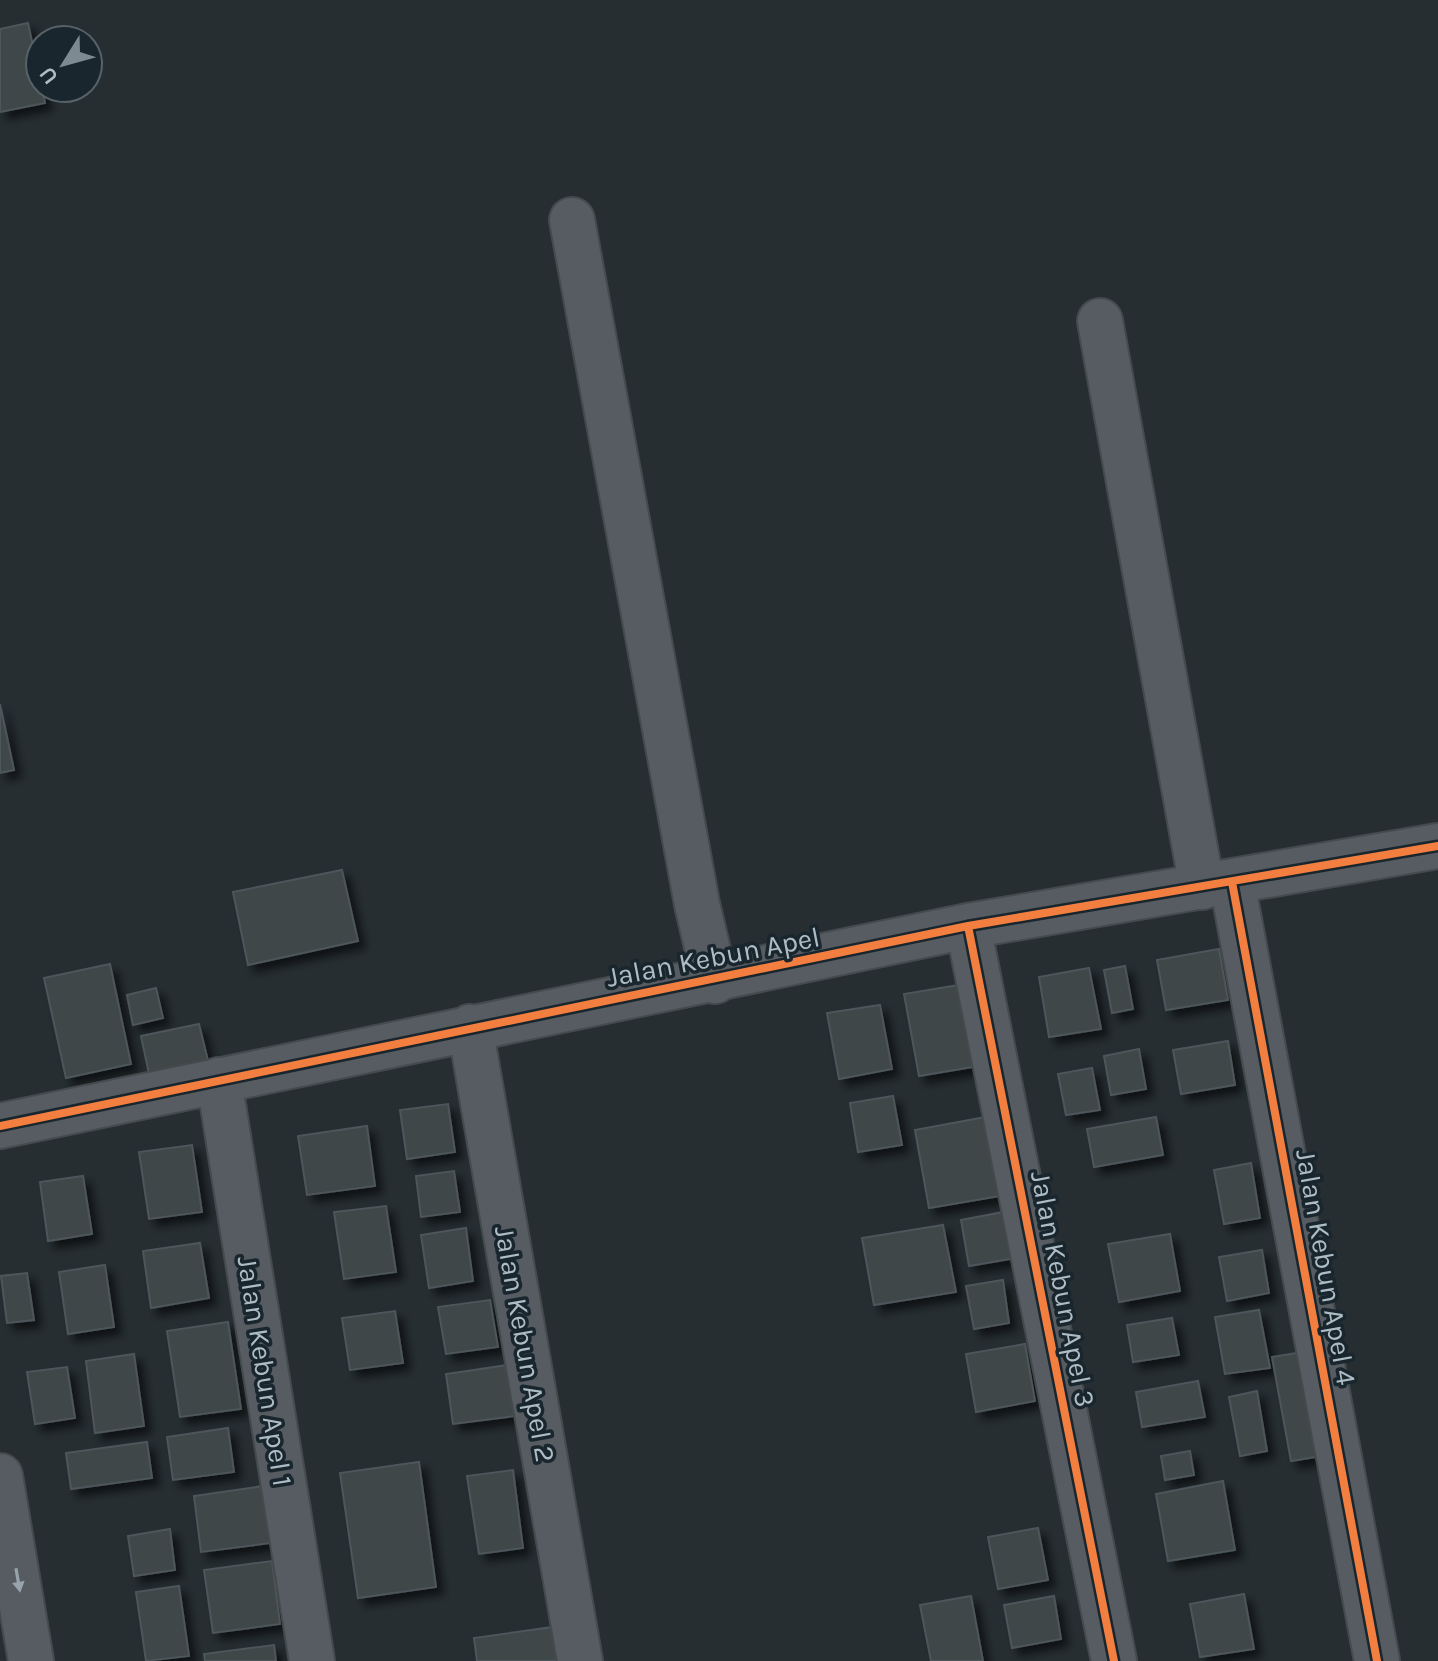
<svg xmlns="http://www.w3.org/2000/svg" width="1438" height="1661" font-family="Karla,sans-serif">
  <style>
    .building { fill: #3f464a; stroke: #4d565a; stroke-width: 2; filter: url(#shadow) }
    .lines { fill: none; stroke-linecap: round; stroke-linejoin: round }
    .minor-casing { stroke: #444a4d; stroke-width: 48 }
    .minor { stroke: #565c61; stroke-width: 44 }
    .cycleway-casing { stroke: #19262d; stroke-width: 13 }
    .cycleway { stroke: #f27e40; stroke-width: 8 }
    .oneway { fill: #98a4ac }
    .labels { text-anchor: middle; dominant-baseline: central; stroke-width: 7; stroke-linejoin: round; paint-order: stroke }
    .street-label { font-size: 28px; fill: #aebcc5; stroke: #19262d }
  </style>
  <defs>
    <filter id="shadow"><feDropShadow dx="7" dy="7" stdDeviation="4" flood-color="#0009"/></filter>
  </defs>
  <rect width="100%" height="100%" fill="#262e32"/>
  <path class="building" d="M 28,23 L 45,103 L 0,112 L 0,29 Z
    M 0,704 L 14,770 L 0,773 Z
    M 342,870 L 358,941 L 248,965 L 233,892 Z
    M 1219,949 L 1228,1000 L 1166,1010 L 1157,960 Z
    M 110,964 L 131,1064 L 66,1078 L 44,978 Z
    M 1125,966 L 1133,1009 L 1112,1013 L 1104,970 Z
    M 1089,968 L 1101,1029 L 1049,1037 L 1039,977 Z
    M 959,985 L 973,1067 L 919,1076 L 904,994 Z
    M 156,988 L 163,1018 L 133,1025 L 127,995 Z
    M 880,1005 L 892,1069 L 839,1079 L 827,1013 Z
    M 199,1024 L 210,1069 L 151,1083 L 141,1036 Z
    M 1228,1041 L 1235,1085 L 1181,1094 L 1173,1050 Z
    M 1139,1049 L 1146,1089 L 1111,1095 L 1104,1056 Z
    M 1092,1068 L 1100,1110 L 1066,1115 L 1058,1074 Z
    M 893,1096 L 902,1145 L 858,1152 L 850,1103 Z
    M 448,1104 L 455,1152 L 407,1159 L 400,1110 Z
    M 991,1116 L 1006,1195 L 929,1208 L 915,1130 Z
    M 1156,1117 L 1163,1155 L 1094,1167 L 1087,1129 Z
    M 367,1126 L 375,1186 L 307,1195 L 298,1136 Z
    M 192,1145 L 202,1212 L 149,1219 L 139,1152 Z
    M 1251,1163 L 1260,1218 L 1224,1224 L 1214,1170 Z
    M 454,1171 L 460,1212 L 421,1217 L 416,1176 Z
    M 83,1176 L 92,1234 L 48,1241 L 40,1182 Z
    M 386,1206 L 396,1272 L 344,1279 L 334,1212 Z
    M 1014,1210 L 1022,1257 L 969,1266 L 961,1220 Z
    M 943,1225 L 956,1292 L 874,1305 L 862,1238 Z
    M 466,1228 L 473,1281 L 429,1288 L 421,1235 Z
    M 1170,1234 L 1180,1291 L 1119,1302 L 1108,1244 Z
    M 200,1243 L 209,1298 L 151,1308 L 143,1251 Z
    M 1262,1250 L 1269,1293 L 1227,1301 L 1219,1257 Z
    M 105,1265 L 114,1327 L 68,1334 L 59,1272 Z
    M 27,1273 L 34,1320 L 7,1323 L 1,1276 Z
    M 1003,1280 L 1009,1323 L 974,1329 L 966,1286 Z
    M 490,1300 L 498,1347 L 446,1354 L 438,1307 Z
    M 1259,1310 L 1270,1368 L 1225,1374 L 1215,1317 Z
    M 395,1311 L 403,1363 L 350,1370 L 342,1318 Z
    M 1172,1318 L 1179,1355 L 1133,1362 L 1127,1325 Z
    M 228,1322 L 241,1409 L 180,1417 L 167,1331 Z
    M 1025,1344 L 1035,1401 L 976,1412 L 966,1354 Z
    M 1309,1351 L 1328,1455 L 1291,1461 L 1272,1357 Z
    M 134,1354 L 144,1426 L 95,1433 L 86,1361 Z
    M 508,1365 L 515,1416 L 453,1424 L 446,1374 Z
    M 67,1367 L 75,1418 L 35,1424 L 27,1372 Z
    M 1198,1381 L 1205,1417 L 1142,1427 L 1136,1392 Z
    M 1257,1391 L 1267,1451 L 1240,1456 L 1229,1397 Z
    M 228,1428 L 234,1472 L 173,1480 L 167,1437 Z
    M 147,1442 L 152,1478 L 71,1489 L 66,1453 Z
    M 1190,1451 L 1194,1475 L 1165,1480 L 1161,1456 Z
    M 419,1462 L 436,1587 L 358,1598 L 340,1473 Z
    M 513,1470 L 523,1548 L 479,1554 L 467,1476 Z
    M 1223,1481 L 1235,1550 L 1168,1561 L 1156,1494 Z
    M 263,1486 L 271,1543 L 201,1552 L 194,1496 Z
    M 1038,1528 L 1048,1580 L 998,1589 L 988,1537 Z
    M 170,1529 L 175,1570 L 134,1576 L 128,1536 Z
    M 272,1561 L 280,1624 L 213,1633 L 204,1570 Z
    M 179,1586 L 189,1656 L 146,1661 L 136,1592 Z
    M 1244,1594 L 1254,1649 L 1200,1657 L 1190,1604 Z
    M 971,1596 L 983,1661 L 931,1661 L 920,1605 Z
    M 1054,1596 L 1061,1639 L 1012,1648 L 1004,1605 Z
    M 553,1627 L 558,1661 L 477,1661 L 474,1638 Z
    M 274,1645 L 276,1661 L 205,1661 L 204,1654 Z"/>
  <g class="lines">
    <g class="minor-casing">
      <path id="minor" d="M 572,220 L 697,904 L 715,981
        M 1100,321 L 1202,887
        M 1232,882 L 1377,1661
        M 968,926 L 1114,1661
        M 470,1027 L 580,1661
        M 219,1080 L 312,1661
        M 0,1126 L 968,926 L 1438,846
        M 0,1476 L 31,1661"/>
    </g>
    <use href="#minor" class="minor"/>
    <g class="cycleway-casing">
      <path id="cycleway" d="M 1232,882 L 1377,1661
        M 968,926 L 1114,1661
        M 0,1126 L 968,926 L 1438,846"/>
    </g>
    <use href="#cycleway" class="cycleway"/>
  </g>
  <defs><path id="oneway-solid" d="M-6-.8H1V-3.2L6.5 0L1 3.2V.8H-6Z" transform="scale(2)"/></defs>
  <use class="oneway" href="#oneway-solid" transform="translate(18 1580) rotate(80)"/>
  <g class="labels">
    <g class="street-label">
      <text transform="translate(713 957) rotate(-11)">Jalan Kebun Apel</text>
      <text transform="translate(1326 1267) rotate(80)">Jalan Kebun Apel 4</text>
      <text transform="translate(1063 1289) rotate(79)">Jalan Kebun Apel 3</text>
      <text transform="translate(525 1344) rotate(80)">Jalan Kebun Apel 2</text>
      <text transform="translate(265 1371) rotate(81)">Jalan Kebun Apel 1</text>
    </g>
  </g>
  <g transform="translate(64 64) rotate(233)"><circle r="38" fill="#19262d" stroke="#55626a" stroke-width="2"/>
  <path d="M0-6L14 30L0 20L-14 30Z" fill="#7e8a92"/>
  <text y="-12" font-size="22" font-weight="bold" text-anchor="middle" fill="#aebcc5">U</text>
  </g>
</svg>
